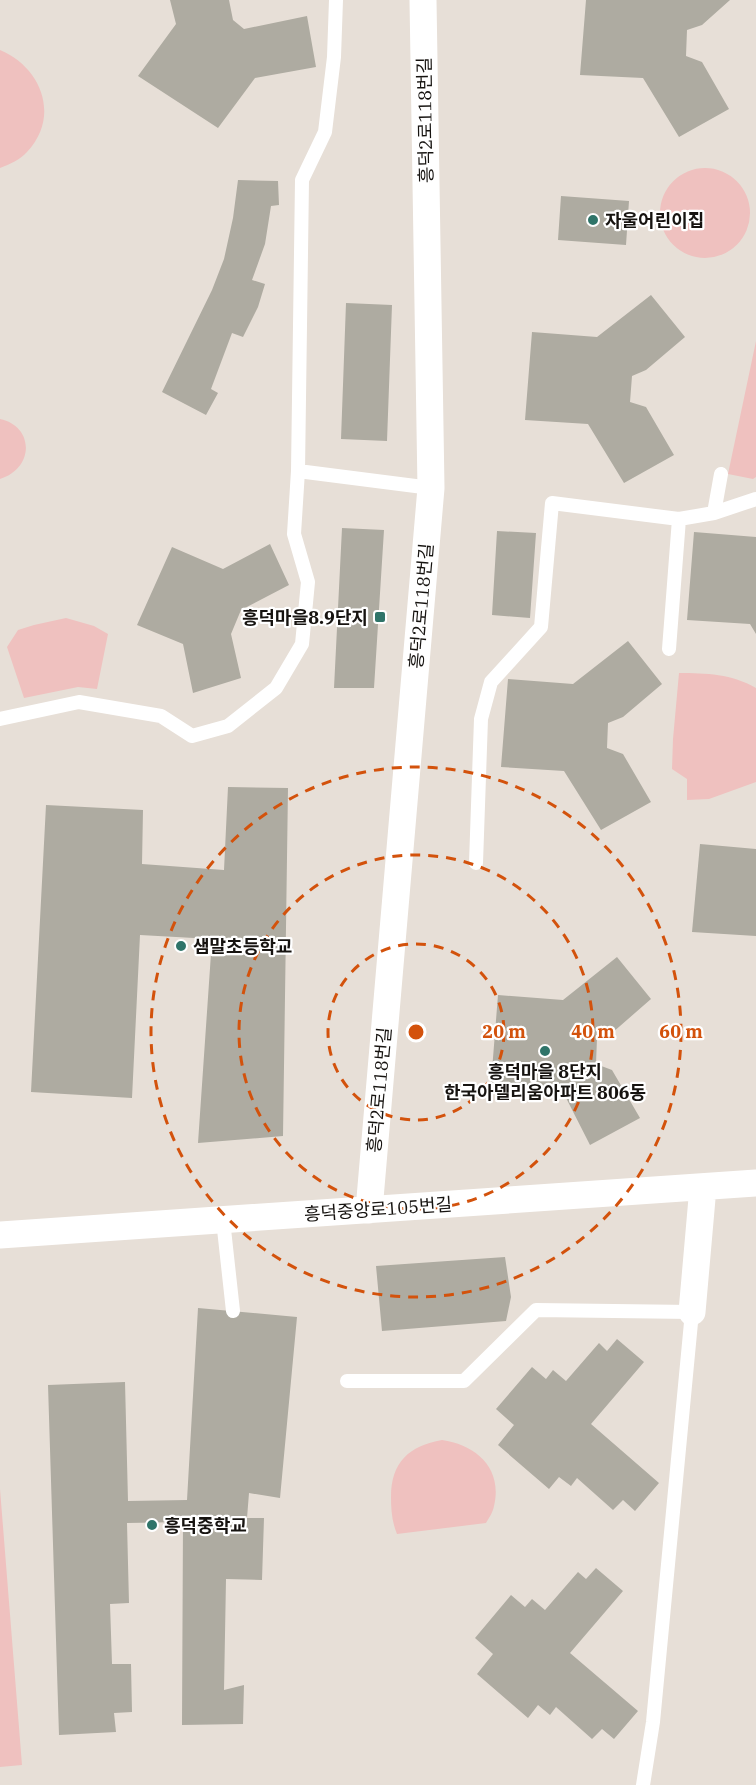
<svg xmlns="http://www.w3.org/2000/svg" width="756" height="1785" font-family="'IBM Plex Serif','Noto Sans KR',serif">
  <style>
    .green { fill: #efc1bf }
    .building { fill: #aeaba1 }
    .lines { fill: none; stroke-linecap: round; stroke-linejoin: round }
    .service { stroke: #fff; stroke-width: 14 }
    .minor { stroke: #fff; stroke-width: 27 }
    .ring { fill: none; stroke: #d3520c; stroke-width: 3; stroke-dasharray: 10 8 }
    .poi-dot { fill: #2f7469; stroke: #fff; stroke-width: 2 }
    .labels { text-anchor: middle; dominant-baseline: central; stroke-width: 4.5; stroke-linejoin: round; paint-order: stroke }
    .street-label { font-size: 18px; fill: #161310; stroke: #fff }
    .poi-label { font-size: 18px; font-weight: bold; fill: #161310; stroke: #fff; text-anchor: start }
    .centre { fill: #d3520c; stroke: #fff; stroke-width: 3 }
    .ring-label { font-size: 18px; text-anchor: middle; font-weight: bold; fill: #d3520c; stroke: #fff; stroke-width: 4.5; stroke-linejoin: round; paint-order: stroke }
  </style>
  <rect width="100%" height="100%" fill="#e7dfd7"/>
  <path class="green" d="M 0,50 C 41,67 61,116 27,152 C 20,160 10,164 0,168 Z
    M660 213a45 45 0 1 1 90 0a45 45 0 1 1-90 0Z
    M 756,341 L 756,477 L 753,479 L 728,474 Z
    M 0,419 C 34,426 35,468 0,479 Z
    M 66,618 L 94,626 L 108,634 L 97,689 L 78,687 L 24,698 L 7,647 L 18,630 L 34,625 Z
    M 679,673 C 706,673 732,674 756,688 L 756,782 L 709,799 L 687,800 L 687,779 L 672,769 L 673,739 Z
    M 442,1440 C 476,1445 503,1468 494,1506 C 493,1512 489,1518 486,1523 L 397,1534 C 392,1522 391,1510 391,1497 C 391,1462 409,1446 442,1440 Z
    M 0,1489 L 22,1765 L 0,1767 Z"/>
  <path class="building" d="M 170,0 L 229,0 L 233,20 L 244,29 L 307,16 L 316,67 L 255,78 L 218,128 L 138,76 L 176,24 Z
    M 586,0 L 730,0 L 702,25 L 687,30 L 686,56 L 702,62 L 729,109 L 679,137 L 643,78 L 580,75 Z
    M 238,180 L 278,181 L 279,205 L 271,206 L 265,244 L 252,280 L 265,284 L 258,307 L 243,337 L 232,333 L 211,389 L 218,393 L 206,415 L 162,392 L 212,290 L 224,259 L 233,218 Z
    M 561,196 L 629,201 L 626,245 L 558,240 Z
    M 651,295 L 685,337 L 646,370 L 632,376 L 630,402 L 646,407 L 674,455 L 624,483 L 588,424 L 525,420 L 532,332 L 597,337 Z
    M 346,303 L 392,305 L 387,441 L 341,439 Z
    M 342,528 L 384,530 L 374,688 L 334,688 Z
    M 497,531 L 536,533 L 530,618 L 492,615 Z
    M 694,532 L 756,537 L 756,634 L 750,624 L 687,620 Z
    M 270,544 L 289,585 L 241,610 L 231,634 L 241,678 L 193,693 L 183,644 L 137,625 L 172,547 L 223,569 Z
    M 628,641 L 662,684 L 623,717 L 608,723 L 607,748 L 623,754 L 651,802 L 601,830 L 564,771 L 501,767 L 508,679 L 573,684 Z
    M 228,787 L 288,788 L 283,1136 L 198,1143 L 212,939 L 140,935 L 132,1098 L 31,1092 L 46,805 L 143,810 L 142,864 L 224,870 Z
    M 700,844 L 756,849 L 756,936 L 692,932 Z
    M 617,957 L 651,999 L 612,1033 L 597,1038 L 596,1064 L 612,1070 L 640,1118 L 590,1145 L 561,1088 L 491,1083 L 498,995 L 563,1000 Z
    M 505,1257 L 511,1297 L 506,1321 L 382,1331 L 376,1266 Z
    M 198,1308 L 297,1317 L 280,1498 L 249,1493 L 247,1518 L 264,1518 L 262,1580 L 226,1579 L 224,1690 L 244,1685 L 243,1724 L 182,1725 L 183,1522 L 127,1523 L 129,1603 L 110,1604 L 112,1664 L 131,1664 L 132,1712 L 114,1713 L 116,1732 L 59,1735 L 48,1385 L 125,1382 L 128,1501 L 187,1500 Z
    M 617,1339 L 644,1362 L 591,1424 L 659,1483 L 635,1511 L 623,1500 L 613,1510 L 577,1478 L 571,1486 L 559,1477 L 549,1489 L 498,1445 L 514,1425 L 496,1409 L 532,1367 L 546,1379 L 553,1370 L 566,1381 L 599,1343 L 607,1351 Z
    M 596,1568 L 623,1591 L 570,1653 L 638,1711 L 614,1739 L 602,1729 L 592,1739 L 556,1707 L 550,1715 L 538,1705 L 528,1718 L 477,1674 L 493,1654 L 475,1638 L 511,1595 L 525,1607 L 532,1599 L 545,1610 L 578,1572 L 586,1579 Z"/>
  <g class="lines">
    <path class="service" d="M 298,471 L 431,488
      M 714,513 L 756,499
      M 669,649 L 679,519 L 714,513 L 721,474
      M 0,719 L 79,702 L 161,716 L 192,736 L 228,726 L 276,688 L 302,644 L 308,582 L 294,534 L 298,471 L 302,180 L 325,132 L 334,57 L 336,0
      M 476,863 L 481,719 L 491,682 L 541,627 L 552,503 L 679,519
      M 223,1220 L 233,1311
      M 347,1381 L 464,1381 L 536,1310 L 692,1312 L 653,1722 L 643,1785"/>
    <path class="minor" d="M 369,1210 L 431,488 L 423,0
      M 0,1235 L 756,1183
      M 692,1312 L 703,1187"/>
  </g>
  <g class="ring">
    <circle cx="416" cy="1032" r="88"/>
    <circle cx="416" cy="1032" r="177"/>
    <circle cx="416" cy="1032" r="265"/>
  </g>
  <g class="poi-dot">
    <circle cx="593" cy="220" r="6"/>
    <rect x="374" y="611" width="12" height="12" rx="3"/>
    <circle cx="181" cy="946" r="6"/>
    <circle cx="545" cy="1051" r="6"/>
    <circle cx="152" cy="1525" r="6"/>
  </g>
  <g class="labels">
    <g class="street-label">
      <text transform="translate(425 120) rotate(-91)">흥덕2로118번길</text>
      <text transform="translate(421 606) rotate(-85)">흥덕2로118번길</text>
      <text transform="translate(379 1090) rotate(-85)">흥덕2로118번길</text>
      <text transform="translate(378 1209) rotate(-4)">흥덕중앙로105번길</text>
    </g>
    <g class="poi-label">
      <text x="605" y="220">자울어린이집</text>
      <text x="368" y="617" text-anchor="end">흥덕마을8.9단지</text>
      <text x="193" y="946">샘말초등학교</text>
      <text x="545" y="1071" text-anchor="middle">흥덕마을 8단지<tspan x="545" dy="21">한국아델리움아파트 806동</tspan></text>
      <text x="164" y="1525">흥덕중학교</text>
    </g>
  </g>
  <circle cx="416" cy="1032" r="9" class="centre"/>
  <g class="ring-label">
    <text x="504" y="1038">20 m</text>
    <text x="593" y="1038">40 m</text>
    <text x="681" y="1038">60 m</text>
  </g>
</svg>
